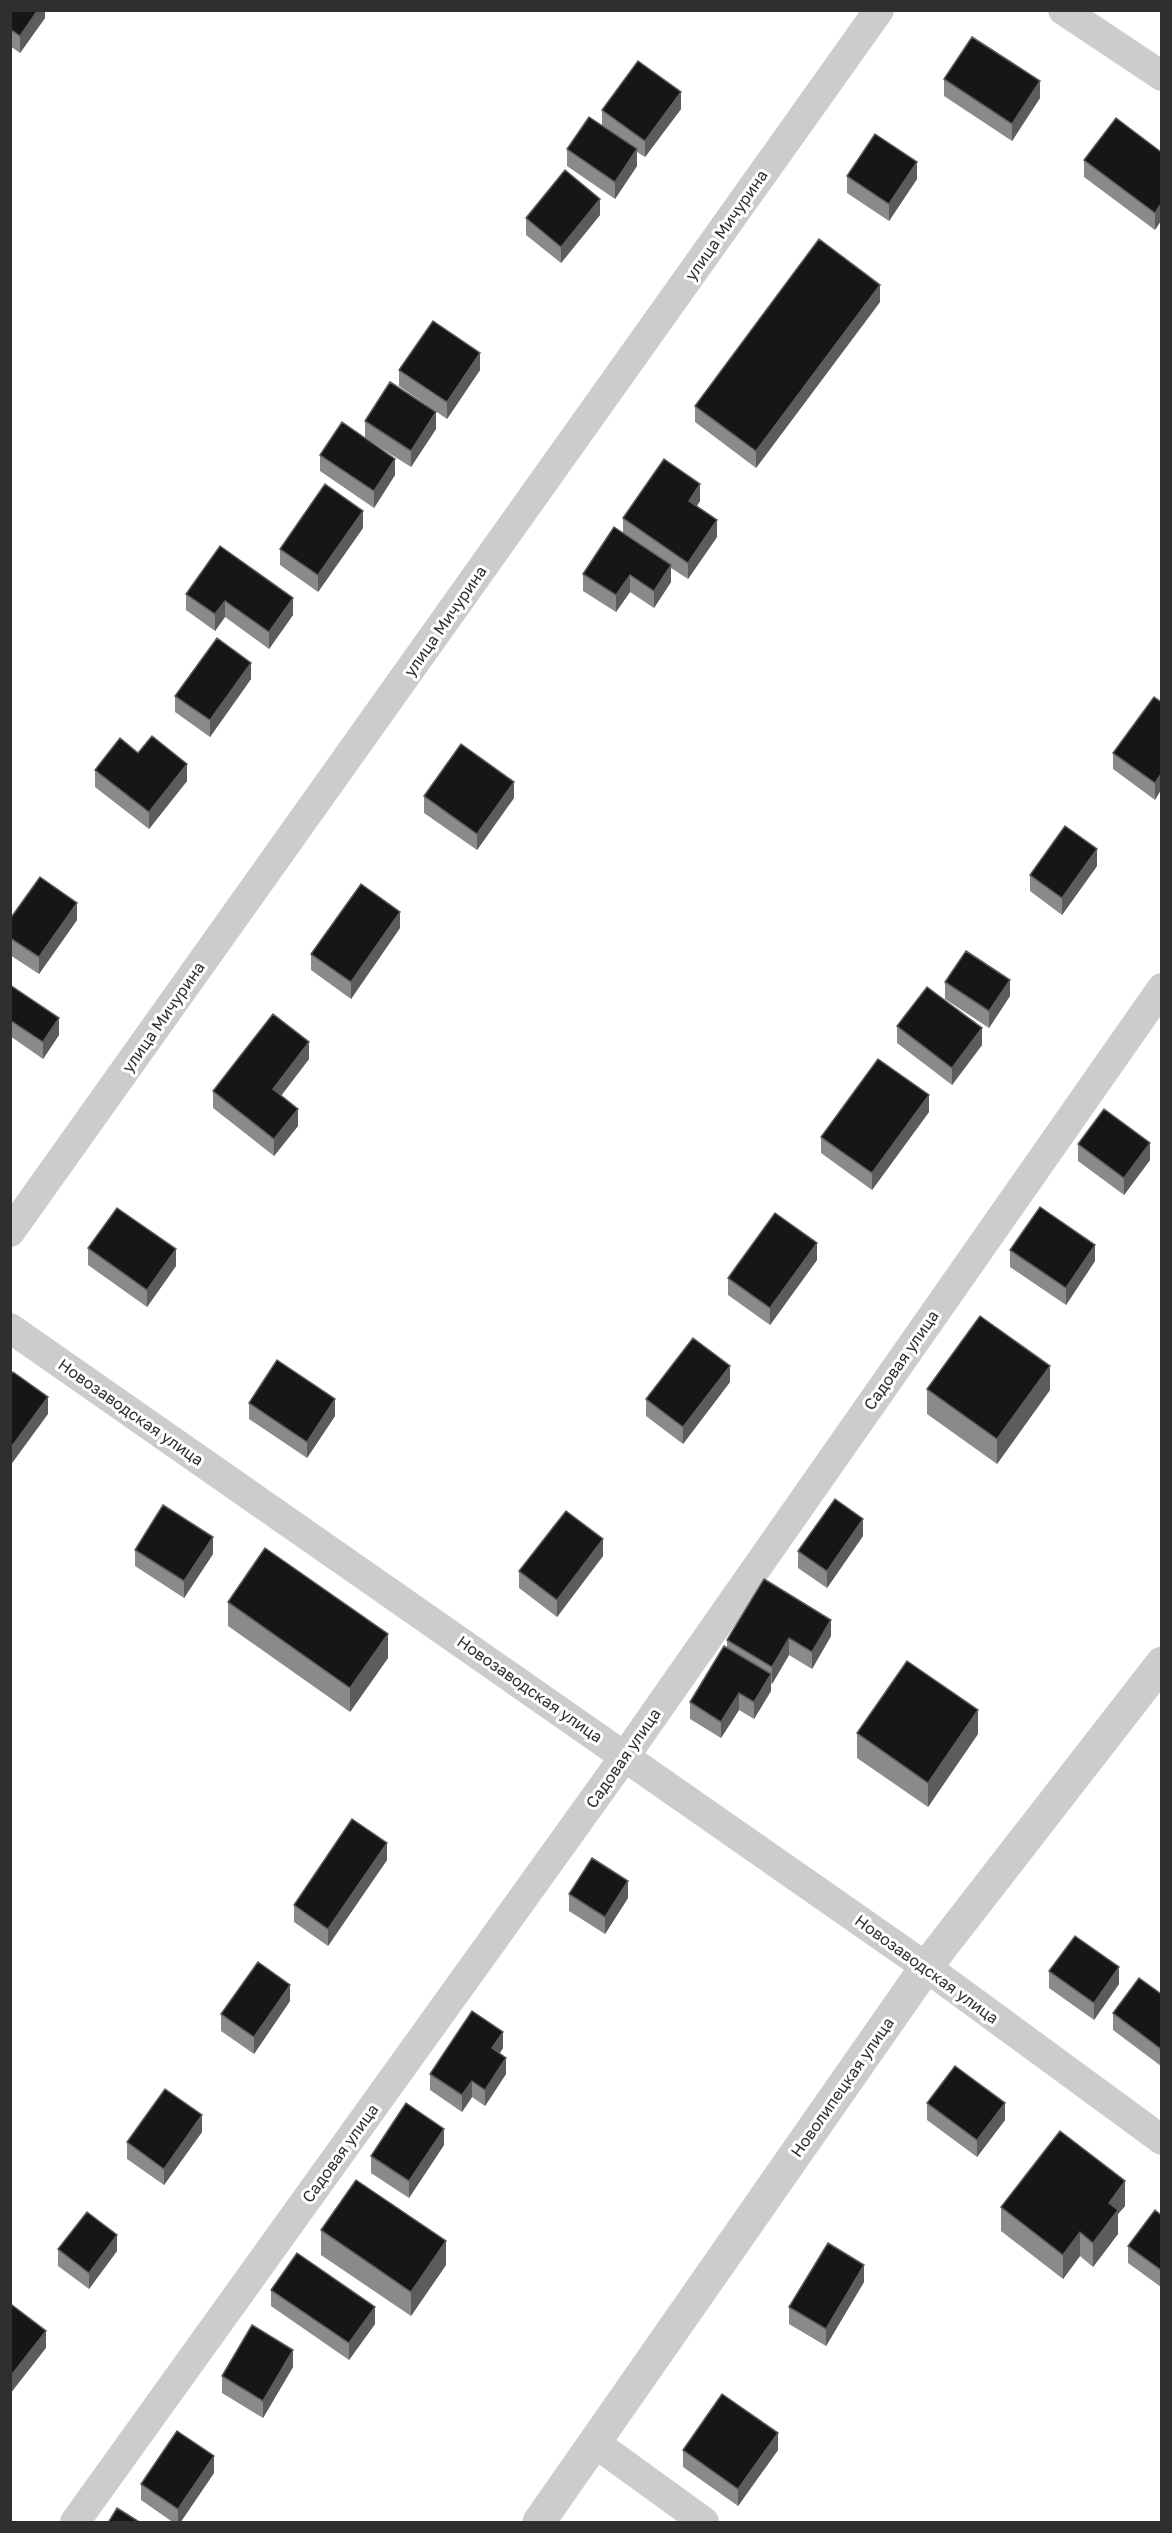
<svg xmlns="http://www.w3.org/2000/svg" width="1172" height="2533" font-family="'Golos Text',sans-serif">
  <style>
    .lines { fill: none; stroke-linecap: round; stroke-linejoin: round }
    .minor { stroke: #ccc; stroke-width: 30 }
    .tertiary { stroke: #ccc; stroke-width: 33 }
    .wall { fill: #8a8a8a }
    .shaded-wall { fill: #5c5c5c }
    .building { fill: #161616; stroke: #5c5c5c; stroke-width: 1.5 }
    .labels { text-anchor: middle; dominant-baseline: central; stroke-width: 6; stroke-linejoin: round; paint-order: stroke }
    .street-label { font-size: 16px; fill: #2f2f2f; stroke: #fff }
  </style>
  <rect width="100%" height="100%" fill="#fff"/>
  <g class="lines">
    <path class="minor" d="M 1063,10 L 1162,76
      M 10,1232 L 879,10
      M 10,1328 L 926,1967 L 1162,2140
      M 595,2443 L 704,2522
      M 75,2522 L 625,1756 L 1162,988"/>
    <path class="tertiary" d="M 539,2522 L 926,1967 L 1162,1663"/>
  </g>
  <path class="wall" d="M 10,10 L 45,10 L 45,18 L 20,53 L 10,46 Z
    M 944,79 L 1040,98 L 1012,141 L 944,96 Z
    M 681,109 L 645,157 L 637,152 L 637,166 L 615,199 L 567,166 L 567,149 L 602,126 L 602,110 Z
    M 1161,152 L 1155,230 L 1084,177 L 1084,160 Z
    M 847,176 L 917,179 L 889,221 L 847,193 Z
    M 600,215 L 561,263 L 526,235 L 526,218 Z
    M 880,302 L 756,468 L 695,422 L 695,406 Z
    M 399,370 L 480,370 L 447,419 L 399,386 Z
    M 365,421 L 436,429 L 411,467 L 365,438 Z
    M 320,455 L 395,475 L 374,508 L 320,471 Z
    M 700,501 L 697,506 L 717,537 L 688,579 L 671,568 L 671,582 L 654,608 L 630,592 L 616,612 L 583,591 L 583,574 L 623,534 L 623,518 Z
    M 363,528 L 318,592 L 280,565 L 280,549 Z
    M 220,546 L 293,615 L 269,649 L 225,617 L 215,631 L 186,610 L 186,594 Z
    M 251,679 L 210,737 L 175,712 L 175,696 Z
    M 1161,702 L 1155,800 L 1113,769 L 1113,753 Z
    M 138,753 L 187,781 L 149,829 L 95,787 L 95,770 Z
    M 424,796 L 514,798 L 477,850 L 424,813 Z
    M 1097,866 L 1062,915 L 1030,891 L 1030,875 Z
    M 10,919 L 77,920 L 39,974 L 10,955 Z
    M 400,928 L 351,999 L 311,970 L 311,954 Z
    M 945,982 L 1010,996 L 989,1028 L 945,999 Z
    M 10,985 L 59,1035 L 43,1059 L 10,1036 Z
    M 897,1026 L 982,1045 L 952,1085 L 897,1043 Z
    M 309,1059 L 281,1096 L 298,1126 L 274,1156 L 213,1108 L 213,1091 Z
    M 929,1112 L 872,1190 L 821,1153 L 821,1137 Z
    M 1078,1144 L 1150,1160 L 1124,1195 L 1078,1161 Z
    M 88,1248 L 176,1266 L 147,1307 L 88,1265 Z
    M 1010,1250 L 1095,1261 L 1066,1305 L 1010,1267 Z
    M 817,1260 L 770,1325 L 728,1295 L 728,1278 Z
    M 730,1382 L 683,1444 L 646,1416 L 646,1399 Z
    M 927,1389 L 1050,1390 L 997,1464 L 927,1414 Z
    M 249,1403 L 335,1416 L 307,1458 L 249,1419 Z
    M 863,1536 L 827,1588 L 798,1568 L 798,1551 Z
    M 135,1550 L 213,1554 L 184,1598 L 135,1566 Z
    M 603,1556 L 557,1617 L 519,1588 L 519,1571 Z
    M 228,1602 L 388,1658 L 350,1712 L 228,1626 Z
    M 831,1636 L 812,1669 L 789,1655 L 772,1684 L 771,1683 L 771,1691 L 754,1719 L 739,1710 L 721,1738 L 690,1719 L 690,1702 L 727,1647 L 727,1640 Z
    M 857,1733 L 978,1734 L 928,1807 L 857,1758 Z
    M 387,1860 L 328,1946 L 294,1922 L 294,1905 Z
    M 569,1894 L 628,1898 L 605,1934 L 569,1911 Z
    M 1049,1971 L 1119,1984 L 1094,2020 L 1049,1988 Z
    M 1161,1994 L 1161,2066 L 1113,2030 L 1113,2013 Z
    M 290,2001 L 254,2054 L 221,2031 L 221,2014 Z
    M 503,2048 L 500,2053 L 506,2074 L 485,2106 L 472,2097 L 462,2112 L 430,2090 L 430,2074 Z
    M 927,2103 L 1005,2120 L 977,2157 L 927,2120 Z
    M 202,2132 L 164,2185 L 127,2159 L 127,2142 Z
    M 444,2145 L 409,2198 L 371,2173 L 371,2156 Z
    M 1125,2206 L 1118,2214 L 1118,2234 L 1093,2267 L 1080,2256 L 1063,2279 L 1001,2231 L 1001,2207 Z
    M 1161,2215 L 1161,2287 L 1128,2263 L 1128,2246 Z
    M 321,2230 L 446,2265 L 411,2316 L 321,2255 Z
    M 58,2249 L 117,2251 L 89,2289 L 58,2266 Z
    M 864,2282 L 826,2346 L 789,2324 L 789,2307 Z
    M 271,2290 L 375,2324 L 349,2360 L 271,2306 Z
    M 293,2367 L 263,2418 L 222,2393 L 222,2376 Z
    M 683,2450 L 778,2450 L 738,2506 L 683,2467 Z
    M 214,2473 L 180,2523 L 174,2523 L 141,2500 L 141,2484 Z"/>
  <path class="shaded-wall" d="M 38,10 L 45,10 L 45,18 L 20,53 L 20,36 Z
    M 1040,81 L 1040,98 L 1012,141 L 1012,124 Z
    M 681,92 L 681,109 L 645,157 L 645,141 Z
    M 637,149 L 637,166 L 615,199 L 615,182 Z
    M 917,162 L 917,179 L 889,221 L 889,204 Z
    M 600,199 L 600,215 L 561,263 L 561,247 Z
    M 1161,204 L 1161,221 L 1155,230 L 1155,213 Z
    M 880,285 L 880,302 L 756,468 L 756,451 Z
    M 480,353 L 480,370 L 447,419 L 447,402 Z
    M 436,412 L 436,429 L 411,467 L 411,451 Z
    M 395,459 L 395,475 L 374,508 L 374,491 Z
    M 700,484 L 700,501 L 689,517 L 689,501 Z
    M 363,511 L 363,528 L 318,592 L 318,575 Z
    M 717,520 L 717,537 L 688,579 L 688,563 Z
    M 671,565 L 671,582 L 654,608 L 654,591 Z
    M 630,575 L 630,592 L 616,612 L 616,595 Z
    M 293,598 L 293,615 L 269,649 L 269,632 Z
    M 225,601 L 225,617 L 215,631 L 215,614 Z
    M 251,663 L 251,679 L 210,737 L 210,720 Z
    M 187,764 L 187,781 L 149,829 L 149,812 Z
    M 1161,774 L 1161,790 L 1155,800 L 1155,783 Z
    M 514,782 L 514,798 L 477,850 L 477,834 Z
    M 1097,849 L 1097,866 L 1062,915 L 1062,898 Z
    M 77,903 L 77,920 L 39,974 L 39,957 Z
    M 400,912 L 400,928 L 351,999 L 351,982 Z
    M 1010,980 L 1010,996 L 989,1028 L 989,1011 Z
    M 59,1018 L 59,1035 L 43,1059 L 43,1042 Z
    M 982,1028 L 982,1045 L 952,1085 L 952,1068 Z
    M 309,1042 L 309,1059 L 273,1106 L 273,1089 Z
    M 929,1095 L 929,1112 L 872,1190 L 872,1173 Z
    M 298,1109 L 298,1126 L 274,1156 L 274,1139 Z
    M 1150,1143 L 1150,1160 L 1124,1195 L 1124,1178 Z
    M 817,1243 L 817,1260 L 770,1325 L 770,1308 Z
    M 1095,1245 L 1095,1261 L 1066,1305 L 1066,1288 Z
    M 176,1249 L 176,1266 L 147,1307 L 147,1290 Z
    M 730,1366 L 730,1382 L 683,1444 L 683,1427 Z
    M 1050,1366 L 1050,1390 L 997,1464 L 997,1439 Z
    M 48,1397 L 48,1414 L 10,1466 L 10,1449 Z
    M 335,1399 L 335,1416 L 307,1458 L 307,1442 Z
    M 863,1519 L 863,1536 L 827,1588 L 827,1571 Z
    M 213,1537 L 213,1554 L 184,1598 L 184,1581 Z
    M 603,1539 L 603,1556 L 557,1617 L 557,1600 Z
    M 831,1620 L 831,1636 L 812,1669 L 812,1652 Z
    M 388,1634 L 388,1658 L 350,1712 L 350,1688 Z
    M 789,1638 L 789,1655 L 772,1684 L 772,1667 Z
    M 771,1674 L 771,1691 L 754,1719 L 754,1702 Z
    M 739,1693 L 739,1710 L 721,1738 L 721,1722 Z
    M 978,1710 L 978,1734 L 928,1807 L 928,1783 Z
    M 387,1843 L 387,1860 L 328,1946 L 328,1929 Z
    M 628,1881 L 628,1898 L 605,1934 L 605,1917 Z
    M 1119,1967 L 1119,1984 L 1094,2020 L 1094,2003 Z
    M 290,1985 L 290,2001 L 254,2054 L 254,2037 Z
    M 503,2032 L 503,2048 L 492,2064 L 492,2048 Z
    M 506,2058 L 506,2074 L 485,2106 L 485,2090 Z
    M 472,2081 L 472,2097 L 462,2112 L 462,2095 Z
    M 1005,2103 L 1005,2120 L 977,2157 L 977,2140 Z
    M 202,2115 L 202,2132 L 164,2185 L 164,2169 Z
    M 444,2129 L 444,2145 L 409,2198 L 409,2181 Z
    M 1125,2181 L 1125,2206 L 1118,2214 L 1118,2234 L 1093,2267 L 1093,2243 L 1109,2203 Z
    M 1080,2232 L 1080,2256 L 1063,2279 L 1063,2255 Z
    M 117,2235 L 117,2251 L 89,2289 L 89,2273 Z
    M 446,2241 L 446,2265 L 411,2316 L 411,2292 Z
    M 864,2265 L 864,2282 L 826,2346 L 826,2329 Z
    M 375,2307 L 375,2324 L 349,2360 L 349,2343 Z
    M 46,2331 L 46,2348 L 10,2394 L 10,2377 Z
    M 293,2350 L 293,2367 L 263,2418 L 263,2401 Z
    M 778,2433 L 778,2450 L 738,2506 L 738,2489 Z
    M 214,2456 L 214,2473 L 180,2523 L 178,2523 L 178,2509 Z"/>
  <path class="building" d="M 10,10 L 38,10 L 20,36 L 10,29 Z
    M 972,37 L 1040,81 L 1012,124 L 944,79 Z
    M 638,61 L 681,92 L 645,141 L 602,110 Z
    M 589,117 L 637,149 L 615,182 L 567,149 Z
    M 1116,118 L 1161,152 L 1161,204 L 1155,213 L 1084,160 Z
    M 875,134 L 917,162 L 889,204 L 847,176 Z
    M 565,170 L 600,199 L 561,247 L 526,218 Z
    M 819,239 L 880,285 L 756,451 L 695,406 Z
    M 433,321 L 480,353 L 447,402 L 399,370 Z
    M 390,382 L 436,412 L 411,451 L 365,421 Z
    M 342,422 L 395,459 L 374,491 L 320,455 Z
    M 664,459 L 700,484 L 689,501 L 717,520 L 688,563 L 623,518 Z
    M 325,484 L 363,511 L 318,575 L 280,549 Z
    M 614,527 L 671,565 L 654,591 L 630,575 L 616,595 L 583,574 Z
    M 220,546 L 293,598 L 269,632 L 225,601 L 215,614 L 186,594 Z
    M 217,638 L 251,663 L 210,720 L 175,696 Z
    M 1154,697 L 1161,702 L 1161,774 L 1155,783 L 1113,753 Z
    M 152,736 L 187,764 L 149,812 L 95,770 L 120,738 L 138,753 Z
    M 461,744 L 514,782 L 477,834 L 424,796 Z
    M 1065,826 L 1097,849 L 1062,898 L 1030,875 Z
    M 40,877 L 77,903 L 39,957 L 10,938 L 10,919 Z
    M 361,884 L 400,912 L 351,982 L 311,954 Z
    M 966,951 L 1010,980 L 989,1011 L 945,982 Z
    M 10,985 L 59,1018 L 43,1042 L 10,1020 Z
    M 927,987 L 982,1028 L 952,1068 L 897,1026 Z
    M 273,1014 L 309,1042 L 273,1089 L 298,1109 L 274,1139 L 213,1091 Z
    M 878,1059 L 929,1095 L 872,1173 L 821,1137 Z
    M 1104,1109 L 1150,1143 L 1124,1178 L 1078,1144 Z
    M 1040,1207 L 1095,1245 L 1066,1288 L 1010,1250 Z
    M 117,1208 L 176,1249 L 147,1290 L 88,1248 Z
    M 775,1213 L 817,1243 L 770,1308 L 728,1278 Z
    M 980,1316 L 1050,1366 L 997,1439 L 927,1389 Z
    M 693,1338 L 730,1366 L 683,1427 L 646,1399 Z
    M 277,1360 L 335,1399 L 307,1442 L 249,1403 Z
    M 13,1372 L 48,1397 L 10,1449 L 10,1375 Z
    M 835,1499 L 863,1519 L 827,1571 L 798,1551 Z
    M 163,1505 L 213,1537 L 184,1581 L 135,1550 Z
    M 566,1511 L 603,1539 L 557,1600 L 519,1571 Z
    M 265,1548 L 388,1634 L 350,1688 L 228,1602 Z
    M 764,1579 L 831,1620 L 812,1652 L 789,1638 L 772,1667 L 727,1640 Z
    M 724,1646 L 771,1674 L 754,1702 L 739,1693 L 721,1722 L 690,1702 Z
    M 907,1661 L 978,1710 L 928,1783 L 857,1733 Z
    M 352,1819 L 387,1843 L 328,1929 L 294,1905 Z
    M 592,1858 L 628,1881 L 605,1917 L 569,1894 Z
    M 1075,1936 L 1119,1967 L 1094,2003 L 1049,1971 Z
    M 258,1962 L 290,1985 L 254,2037 L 221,2014 Z
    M 1139,1978 L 1161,1994 L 1161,2049 L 1113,2013 Z
    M 472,2011 L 503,2032 L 492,2048 L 506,2058 L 485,2090 L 472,2081 L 462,2095 L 430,2074 Z
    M 955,2066 L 1005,2103 L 977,2140 L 927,2103 Z
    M 165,2089 L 202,2115 L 164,2169 L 127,2142 Z
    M 406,2103 L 444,2129 L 409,2181 L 371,2156 Z
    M 1060,2131 L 1125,2181 L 1109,2203 L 1118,2210 L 1093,2243 L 1080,2232 L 1063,2255 L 1001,2207 Z
    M 356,2180 L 446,2241 L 411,2292 L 321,2230 Z
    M 1155,2210 L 1161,2215 L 1161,2270 L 1128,2246 Z
    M 87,2212 L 117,2235 L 89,2273 L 58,2249 Z
    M 828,2243 L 864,2265 L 826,2329 L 789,2307 Z
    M 297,2253 L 375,2307 L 349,2343 L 271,2290 Z
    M 12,2305 L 46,2331 L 10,2377 L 10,2306 Z
    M 252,2325 L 293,2350 L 263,2401 L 222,2376 Z
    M 722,2394 L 778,2433 L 738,2489 L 683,2450 Z
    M 177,2431 L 214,2456 L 178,2509 L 141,2484 Z
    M 117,2508 L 141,2523 L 108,2523 Z"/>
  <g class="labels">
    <g class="street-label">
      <text transform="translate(726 225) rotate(-55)">улица Мичурина</text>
      <text transform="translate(445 621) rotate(-55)">улица Мичурина</text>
      <text transform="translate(163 1017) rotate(-55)">улица Мичурина</text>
      <text transform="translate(901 1360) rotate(-55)">Садовая улица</text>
      <text transform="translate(131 1412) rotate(35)">Новозаводская улица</text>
      <text transform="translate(530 1689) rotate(35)">Новозаводская улица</text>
      <text transform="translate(623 1758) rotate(-55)">Садовая улица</text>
      <text transform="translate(927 1969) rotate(36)">Новозаводская улица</text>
      <text transform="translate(842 2087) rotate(-55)">Новолипецкая улица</text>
      <text transform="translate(340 2153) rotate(-54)">Садовая улица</text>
    </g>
  </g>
  <rect width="1172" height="2533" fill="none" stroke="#2f2f2f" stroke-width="24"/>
</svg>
